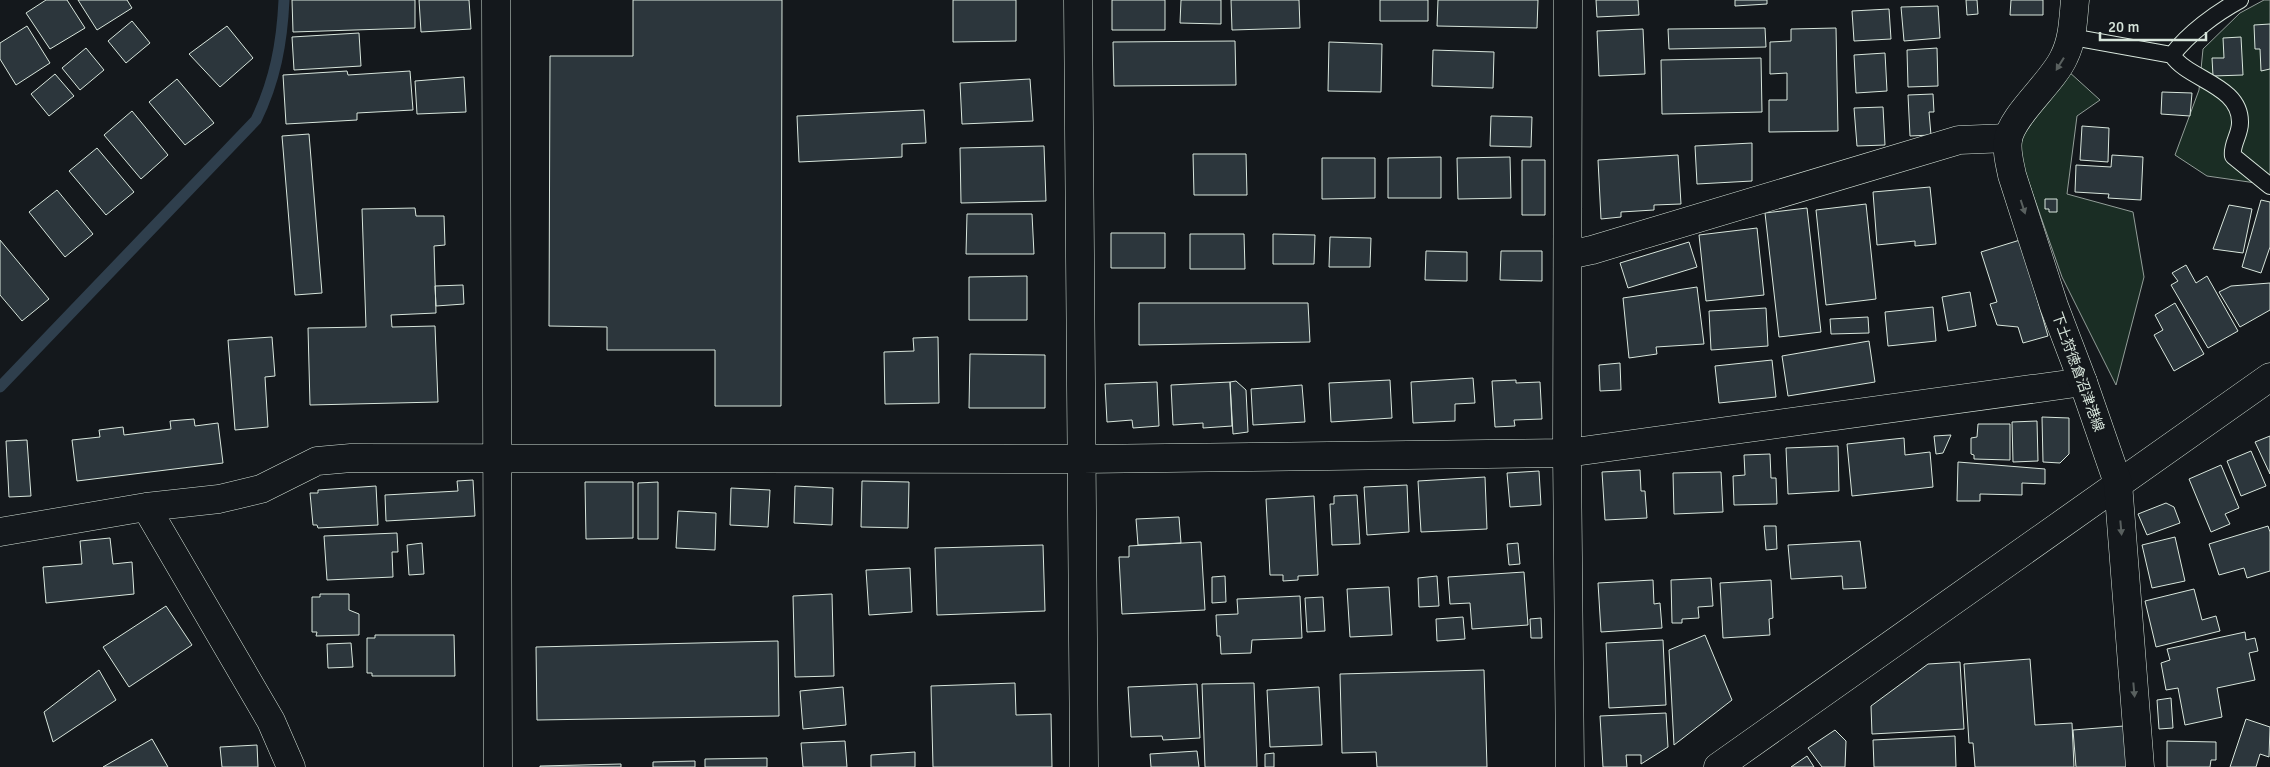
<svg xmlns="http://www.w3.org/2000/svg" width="2270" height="767" font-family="Signika,'Noto Sans JP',sans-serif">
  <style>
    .green { fill: #1a2d24; stroke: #939e99 }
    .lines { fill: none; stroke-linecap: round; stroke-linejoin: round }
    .stream { stroke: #2f3f4d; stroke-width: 11 }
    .building { fill: #2c363c; stroke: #d8e6dc }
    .service-casing { stroke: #d8e6dc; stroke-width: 18 }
    .minor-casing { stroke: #d8e6dc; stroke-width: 29 }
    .tertiary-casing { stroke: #d8e6dc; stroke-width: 29 }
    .secondary-casing { stroke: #d8e6dc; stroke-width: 29 }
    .service { stroke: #14181c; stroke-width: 16 }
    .minor { stroke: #14181c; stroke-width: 28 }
    .tertiary { stroke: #14181c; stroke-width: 28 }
    .secondary { stroke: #14181c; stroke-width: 28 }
    .oneway { fill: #59605f }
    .labels { text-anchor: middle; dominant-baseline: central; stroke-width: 4; stroke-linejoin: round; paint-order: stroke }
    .street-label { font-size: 14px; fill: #d8e6dc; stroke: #14181c }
  </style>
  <rect width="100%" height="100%" fill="#14181c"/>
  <path class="green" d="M 2264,0 L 2270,0 L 2270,185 L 2207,176 L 2175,155 L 2199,90 L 2203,49 L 2240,13 Z
    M 2068,71 L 2100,100 L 2077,116 L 2067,194 L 2133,212 L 2144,277 L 2116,385 L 2062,277 L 2016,146 Z"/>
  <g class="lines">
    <path class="stream" d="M 0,387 L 256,120 C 275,81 282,43 284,0"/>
  </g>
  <path class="building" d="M 46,0 L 67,0 L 85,28 L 50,49 L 26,13 Z
    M 78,0 L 127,0 L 132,8 L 97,30 Z
    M 292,0 L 415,0 L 415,28 L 293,32 Z
    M 419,0 L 469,0 L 471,29 L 421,32 Z
    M 633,0 L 782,0 L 781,406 L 715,406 L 715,350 L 607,350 L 607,327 L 549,326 L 550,56 L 633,56 Z
    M 953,0 L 1016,0 L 1016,41 L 953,42 Z
    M 1112,0 L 1165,0 L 1165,30 L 1112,30 Z
    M 1181,0 L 1221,0 L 1221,24 L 1180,23 Z
    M 1231,0 L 1299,0 L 1300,28 L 1232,30 Z
    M 1380,0 L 1428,0 L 1428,21 L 1380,21 Z
    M 1438,0 L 1538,0 L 1537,28 L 1437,26 Z
    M 1596,0 L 1638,0 L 1639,15 L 1597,17 Z
    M 1735,0 L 1767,0 L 1767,4 L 1735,6 Z
    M 1966,0 L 1977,0 L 1978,14 L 1967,15 Z
    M 2011,0 L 2043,0 L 2043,15 L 2010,15 Z
    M 1938,6 L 1940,38 L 1904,41 L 1901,7 Z
    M 1889,9 L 1891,39 L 1854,41 L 1852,11 Z
    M 132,21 L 150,43 L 126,63 L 108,41 Z
    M 2270,24 L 2270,69 L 2261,71 L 2260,49 L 2255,49 L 2254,25 Z
    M 27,26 L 50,63 L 16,85 L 0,59 L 0,43 Z
    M 227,26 L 253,58 L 220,87 L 189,54 Z
    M 1765,28 L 1766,47 L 1669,49 L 1668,29 Z
    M 1836,28 L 1838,131 L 1769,132 L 1769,100 L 1787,100 L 1787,73 L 1770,74 L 1770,42 L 1791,41 L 1791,29 Z
    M 1643,29 L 1645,74 L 1599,76 L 1597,31 Z
    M 359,33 L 361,66 L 294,70 L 292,37 Z
    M 2241,37 L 2243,75 L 2213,76 L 2212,58 L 2224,58 L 2223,38 Z
    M 1235,41 L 1236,85 L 1114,86 L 1113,42 Z
    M 1329,42 L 1382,44 L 1381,92 L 1328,91 Z
    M 86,48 L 104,70 L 80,90 L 62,68 Z
    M 1937,48 L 1938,86 L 1908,87 L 1907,50 Z
    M 1433,50 L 1494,52 L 1493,88 L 1432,86 Z
    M 1885,53 L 1887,91 L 1856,93 L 1854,55 Z
    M 1761,58 L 1762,112 L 1662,114 L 1661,60 Z
    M 347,71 L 348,75 L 410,71 L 413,110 L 357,113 L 357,120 L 286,124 L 283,75 Z
    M 55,74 L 74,96 L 49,116 L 31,94 Z
    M 464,77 L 466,112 L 417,114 L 415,81 Z
    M 177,79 L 214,123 L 185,145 L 149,102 Z
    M 1030,79 L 1033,121 L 962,124 L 960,83 Z
    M 2162,92 L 2192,93 L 2190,116 L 2161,114 Z
    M 1933,94 L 1934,112 L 1929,112 L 1931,135 L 1910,136 L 1908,95 Z
    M 1883,107 L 1885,145 L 1857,146 L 1854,108 Z
    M 924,110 L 926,143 L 902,144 L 902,157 L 799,162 L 797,116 Z
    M 132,111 L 168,155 L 141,179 L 104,135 Z
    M 1491,116 L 1532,117 L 1531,147 L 1490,146 Z
    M 2082,126 L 2109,128 L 2108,162 L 2080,160 Z
    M 309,134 L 322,293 L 295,295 L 282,136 Z
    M 1752,143 L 1752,181 L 1697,184 L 1695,146 Z
    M 1044,146 L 1046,201 L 961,203 L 960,148 Z
    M 97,148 L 134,192 L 106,215 L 69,171 Z
    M 1193,154 L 1246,154 L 1247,195 L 1194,195 Z
    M 1678,155 L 1681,204 L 1654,205 L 1654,210 L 1621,212 L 1621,217 L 1601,219 L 1598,160 Z
    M 2112,155 L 2143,157 L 2141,200 L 2108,198 L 2109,194 L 2075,192 L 2076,165 L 2111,167 Z
    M 1441,157 L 1441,198 L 1388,198 L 1388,158 Z
    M 1510,157 L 1511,198 L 1458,199 L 1457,158 Z
    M 1322,158 L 1375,158 L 1375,198 L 1322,199 Z
    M 1522,160 L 1545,160 L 1545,215 L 1522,215 Z
    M 1930,187 L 1936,244 L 1915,246 L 1915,241 L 1877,245 L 1873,192 Z
    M 57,190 L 93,234 L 65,257 L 29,212 Z
    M 2045,199 L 2057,199 L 2057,212 L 2049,212 L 2049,209 L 2045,209 Z
    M 2261,200 L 2270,202 L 2270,247 L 2261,273 L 2242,267 Z
    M 1866,204 L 1876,299 L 1826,305 L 1816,210 Z
    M 2229,205 L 2252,209 L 2243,253 L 2213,249 Z
    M 415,208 L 416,216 L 444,216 L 445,245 L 434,246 L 436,313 L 391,315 L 392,327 L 435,326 L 438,402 L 310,405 L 308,328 L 366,327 L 362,209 Z
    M 1807,208 L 1821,332 L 1779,337 L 1765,213 Z
    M 967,214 L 1032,214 L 1034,254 L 966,254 Z
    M 1757,228 L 1764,295 L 1706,301 L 1699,235 Z
    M 1111,233 L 1165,233 L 1165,268 L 1111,268 Z
    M 1190,234 L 1244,234 L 1245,269 L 1190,269 Z
    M 1273,234 L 1315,235 L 1314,264 L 1273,264 Z
    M 1330,237 L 1371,238 L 1370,267 L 1329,267 Z
    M 0,240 L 49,299 L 22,321 L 0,295 Z
    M 2020,240 L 2048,336 L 2023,343 L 2018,327 L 1997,325 L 1990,304 L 1997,302 L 1981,252 Z
    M 1689,242 L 1697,267 L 1628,288 L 1620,263 Z
    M 1426,251 L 1467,252 L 1467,281 L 1425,280 Z
    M 1501,251 L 1542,251 L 1542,281 L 1500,280 Z
    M 2186,265 L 2196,283 L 2207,276 L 2238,331 L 2208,348 L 2171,285 L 2178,281 L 2172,273 Z
    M 1027,276 L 1027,320 L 969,320 L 969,277 Z
    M 2270,283 L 2270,310 L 2240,327 L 2219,292 L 2231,286 Z
    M 463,285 L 464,304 L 436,306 L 435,286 Z
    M 1697,287 L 1704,344 L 1656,347 L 1657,354 L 1629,358 L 1623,298 Z
    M 1970,292 L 1976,326 L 1948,331 L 1942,297 Z
    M 1139,303 L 1308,303 L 1310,342 L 1139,345 Z
    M 2175,303 L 2204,354 L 2174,371 L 2154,335 L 2163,330 L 2155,315 Z
    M 1933,307 L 1936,341 L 1888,346 L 1885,312 Z
    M 1766,308 L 1768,346 L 1711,350 L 1709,311 Z
    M 1868,317 L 1869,333 L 1831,334 L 1830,319 Z
    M 272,337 L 275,376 L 265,377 L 268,427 L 235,430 L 228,340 Z
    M 938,337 L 939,403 L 885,404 L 884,352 L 914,351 L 913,338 Z
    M 1869,341 L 1875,382 L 1788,396 L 1782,356 Z
    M 970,354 L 1045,355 L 1045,408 L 969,408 Z
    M 1772,360 L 1776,397 L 1719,403 L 1715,366 Z
    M 1620,363 L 1621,390 L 1600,391 L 1599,365 Z
    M 1473,378 L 1475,403 L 1455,404 L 1455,421 L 1413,423 L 1411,382 Z
    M 1390,380 L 1392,418 L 1331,422 L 1329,383 Z
    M 1516,380 L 1516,383 L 1540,382 L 1542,419 L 1514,420 L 1515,426 L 1495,427 L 1492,381 Z
    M 1236,381 L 1246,390 L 1248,432 L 1233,434 L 1230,382 Z
    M 1157,382 L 1159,426 L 1133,428 L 1132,420 L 1107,422 L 1105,384 Z
    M 1230,382 L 1232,426 L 1203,428 L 1203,423 L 1173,425 L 1171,385 Z
    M 1302,385 L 1305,422 L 1253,425 L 1251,389 Z
    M 2042,417 L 2069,418 L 2069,454 L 2060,463 L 2043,462 Z
    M 194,419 L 195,426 L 218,423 L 223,463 L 77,481 L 72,440 L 100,437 L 99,430 L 123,427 L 124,435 L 171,429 L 170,421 Z
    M 2037,421 L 2038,461 L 2013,462 L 2012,422 Z
    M 1978,424 L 2010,424 L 2010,460 L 1974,459 L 1974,455 L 1971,454 L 1971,438 L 1977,437 Z
    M 1951,435 L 1943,453 L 1936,454 L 1934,436 Z
    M 2270,436 L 2270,474 L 2255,442 Z
    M 1904,438 L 1905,455 L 1930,452 L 1933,487 L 1852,496 L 1847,444 Z
    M 27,440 L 31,496 L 9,497 L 6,441 Z
    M 1838,446 L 1839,491 L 1788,494 L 1786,448 Z
    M 2251,451 L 2266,486 L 2241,496 L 2227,461 Z
    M 1770,454 L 1771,478 L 1776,478 L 1777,504 L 1734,505 L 1733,476 L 1745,475 L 1744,455 Z
    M 1958,462 L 2045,469 L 2045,484 L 2022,483 L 2022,495 L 1980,494 L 1980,501 L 1957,501 Z
    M 2221,465 L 2239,508 L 2225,514 L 2230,524 L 2211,532 L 2189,479 Z
    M 1640,470 L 1641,491 L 1645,491 L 1647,518 L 1605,520 L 1602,472 Z
    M 1539,471 L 1541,505 L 1510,507 L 1507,473 Z
    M 1721,472 L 1723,512 L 1674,514 L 1673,473 Z
    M 1485,477 L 1487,529 L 1421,532 L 1418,481 Z
    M 473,480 L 475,516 L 386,521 L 385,495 L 458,491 L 457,481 Z
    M 862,481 L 909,482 L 908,528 L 861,527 Z
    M 585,482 L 633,482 L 633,538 L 586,539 Z
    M 658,482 L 658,539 L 638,539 L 638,483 Z
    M 1407,485 L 1409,532 L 1367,535 L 1364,487 Z
    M 376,486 L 378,525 L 318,528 L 317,525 L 313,525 L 310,493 L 318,493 L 318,490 Z
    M 795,486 L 833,488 L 832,525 L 794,523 Z
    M 731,488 L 770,490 L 768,527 L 730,525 Z
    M 1357,495 L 1360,544 L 1332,545 L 1330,504 L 1334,504 L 1334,496 Z
    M 1314,496 L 1318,575 L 1298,576 L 1298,580 L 1283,581 L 1283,575 L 1270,575 L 1266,499 Z
    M 2166,503 L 2174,507 L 2180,523 L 2147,535 L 2138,514 Z
    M 678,511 L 716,513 L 715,550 L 676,548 Z
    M 1179,517 L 1181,543 L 1138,545 L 1136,519 Z
    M 1764,526 L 1776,526 L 1777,549 L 1766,550 Z
    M 2268,526 L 2270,532 L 2270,571 L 2247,578 L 2244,568 L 2219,575 L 2209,544 Z
    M 397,533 L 398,552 L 392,552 L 393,577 L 327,580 L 324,536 Z
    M 2175,537 L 2185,581 L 2152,588 L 2142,545 Z
    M 110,538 L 113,564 L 132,562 L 134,594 L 46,603 L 43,567 L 82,564 L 80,541 Z
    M 1860,541 L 1866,588 L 1843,589 L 1842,576 L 1791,579 L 1788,545 Z
    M 1201,542 L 1205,610 L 1122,614 L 1119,557 L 1129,557 L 1129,546 Z
    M 422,543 L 424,574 L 409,575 L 407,545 Z
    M 1518,543 L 1520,564 L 1509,565 L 1507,544 Z
    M 1043,545 L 1045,611 L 937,615 L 935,548 Z
    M 910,568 L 912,612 L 869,615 L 866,570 Z
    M 1524,572 L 1528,625 L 1472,629 L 1470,603 L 1450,604 L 1448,577 Z
    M 1225,576 L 1226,602 L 1212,603 L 1212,577 Z
    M 1437,576 L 1439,606 L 1419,607 L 1418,578 Z
    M 1711,578 L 1713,606 L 1698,607 L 1699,618 L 1682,619 L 1682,623 L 1672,623 L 1671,580 Z
    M 1653,580 L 1654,604 L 1660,603 L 1662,628 L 1601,632 L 1598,583 Z
    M 1771,580 L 1773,618 L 1769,619 L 1770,635 L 1723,638 L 1720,583 Z
    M 1389,587 L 1392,635 L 1350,637 L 1347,589 Z
    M 2194,589 L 2202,620 L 2216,616 L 2220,631 L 2156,647 L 2145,601 Z
    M 320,594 L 349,594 L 349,610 L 359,614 L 359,635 L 316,636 L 317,632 L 312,632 L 312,597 L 320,597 Z
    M 832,594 L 834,676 L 795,677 L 793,596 Z
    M 1300,596 L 1302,638 L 1252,640 L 1251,653 L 1221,654 L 1220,636 L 1217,636 L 1216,615 L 1238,614 L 1237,599 Z
    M 1323,597 L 1325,631 L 1307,632 L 1305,598 Z
    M 166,606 L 192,645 L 129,687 L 103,647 Z
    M 1463,617 L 1465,639 L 1437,641 L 1436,619 Z
    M 1541,618 L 1542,638 L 1531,638 L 1530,619 Z
    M 2245,632 L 2246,640 L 2255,638 L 2258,651 L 2249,653 L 2255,680 L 2217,688 L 2222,717 L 2185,725 L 2178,688 L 2166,690 L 2161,663 L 2170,660 L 2167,649 Z
    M 375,635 L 454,635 L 455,676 L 372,676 L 372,673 L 367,673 L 367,638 L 375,638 Z
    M 1705,635 L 1732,700 L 1674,745 L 1669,650 Z
    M 1663,640 L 1666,705 L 1609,708 L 1606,643 Z
    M 778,641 L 779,716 L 537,720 L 536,647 Z
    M 351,643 L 353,667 L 328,668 L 327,644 Z
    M 2030,659 L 2035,725 L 2072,723 L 2074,767 L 1975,767 L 1973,743 L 1969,743 L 1964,664 Z
    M 1960,662 L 1964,729 L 1872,734 L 1871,706 L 1928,664 Z
    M 99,670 L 116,700 L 53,742 L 44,712 Z
    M 1484,670 L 1487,767 L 1377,767 L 1376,752 L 1342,753 L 1340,674 Z
    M 1015,683 L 1016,715 L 1051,714 L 1052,767 L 933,767 L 931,686 Z
    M 1254,683 L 1257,767 L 1205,767 L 1202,684 Z
    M 1197,684 L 1200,738 L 1163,740 L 1162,736 L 1131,737 L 1128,687 Z
    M 843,687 L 846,725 L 803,729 L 800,691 Z
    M 1319,687 L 1322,745 L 1270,747 L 1267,690 Z
    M 2171,698 L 2173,728 L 2159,729 L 2157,700 Z
    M 1666,713 L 1668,747 L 1641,764 L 1641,755 L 1626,755 L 1627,767 L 1603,767 L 1600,716 Z
    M 2246,719 L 2270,727 L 2269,757 L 2260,754 L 2256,767 L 2230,767 Z
    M 2124,726 L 2127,767 L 2076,767 L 2073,730 Z
    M 1835,730 L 1846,741 L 1845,767 L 1822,767 L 1808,748 Z
    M 1955,736 L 1956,767 L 1874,767 L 1873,740 Z
    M 152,739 L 168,767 L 103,767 Z
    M 845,741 L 847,767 L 803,767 L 801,743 Z
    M 2167,741 L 2216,742 L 2216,760 L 2211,760 L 2210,767 L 2167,767 Z
    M 257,745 L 258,767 L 222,767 L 220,747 Z
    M 1197,751 L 1199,767 L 1151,767 L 1150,754 Z
    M 915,752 L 915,767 L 871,767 L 871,755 Z
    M 1274,753 L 1274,767 L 1265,767 L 1265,754 Z
    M 1807,756 L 1814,767 L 1791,767 Z
    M 767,758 L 767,767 L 705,767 L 705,759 Z
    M 695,761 L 695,767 L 653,767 L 653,762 Z
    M 621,764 L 621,767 L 540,767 L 540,766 Z"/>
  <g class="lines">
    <g class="service-casing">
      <path id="service" d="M 2072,37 L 2172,55 C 2189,33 2216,13 2240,0
        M 2172,55 C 2188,80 2241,85 2240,123 C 2240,135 2231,145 2233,156 L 2270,186"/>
    </g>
    <g class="minor-casing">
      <path id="minor" d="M 496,0 L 498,767
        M 1078,0 L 1084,767
        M 1568,0 L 1567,453 L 1570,767
        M 1568,255 L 1592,250 L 1959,140 L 2008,138
        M 146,507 L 271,721 L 291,767
        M 0,532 L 146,507 L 219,499 L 261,489 L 317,461 L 351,458 L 1083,459 L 1567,453 L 2083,382"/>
    </g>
    <g class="tertiary-casing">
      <path id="tertiary" d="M 1718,767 L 2270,377"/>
    </g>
    <g class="secondary-casing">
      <path id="secondary" d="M 2075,0 C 2073,20 2073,39 2064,57 C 2053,82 2011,116 2008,140 C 2006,152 2010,164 2012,175 L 2054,306 L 2083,382 L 2118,483 L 2140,767"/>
    </g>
    <use href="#service" class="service"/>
    <use href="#minor" class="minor"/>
    <use href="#tertiary" class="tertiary"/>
    <use href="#secondary" class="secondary"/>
  </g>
  <defs><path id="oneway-solid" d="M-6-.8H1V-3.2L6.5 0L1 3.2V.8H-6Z" transform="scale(1.25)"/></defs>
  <g class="oneway">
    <use href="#oneway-solid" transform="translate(2060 64) rotate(122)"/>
    <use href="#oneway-solid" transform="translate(2023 207) rotate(72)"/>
    <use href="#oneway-solid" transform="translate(2121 528) rotate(85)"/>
    <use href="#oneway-solid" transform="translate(2134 690) rotate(85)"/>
  </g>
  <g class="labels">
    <g class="street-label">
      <text transform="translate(2078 372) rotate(70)">下土狩徳倉沼津港線</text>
    </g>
  </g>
  <path d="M2100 32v8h106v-8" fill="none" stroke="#d8e6dc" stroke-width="2.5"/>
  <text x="2108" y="32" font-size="15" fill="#d8e6dc" stroke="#14181c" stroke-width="4" paint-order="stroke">20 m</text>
</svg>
